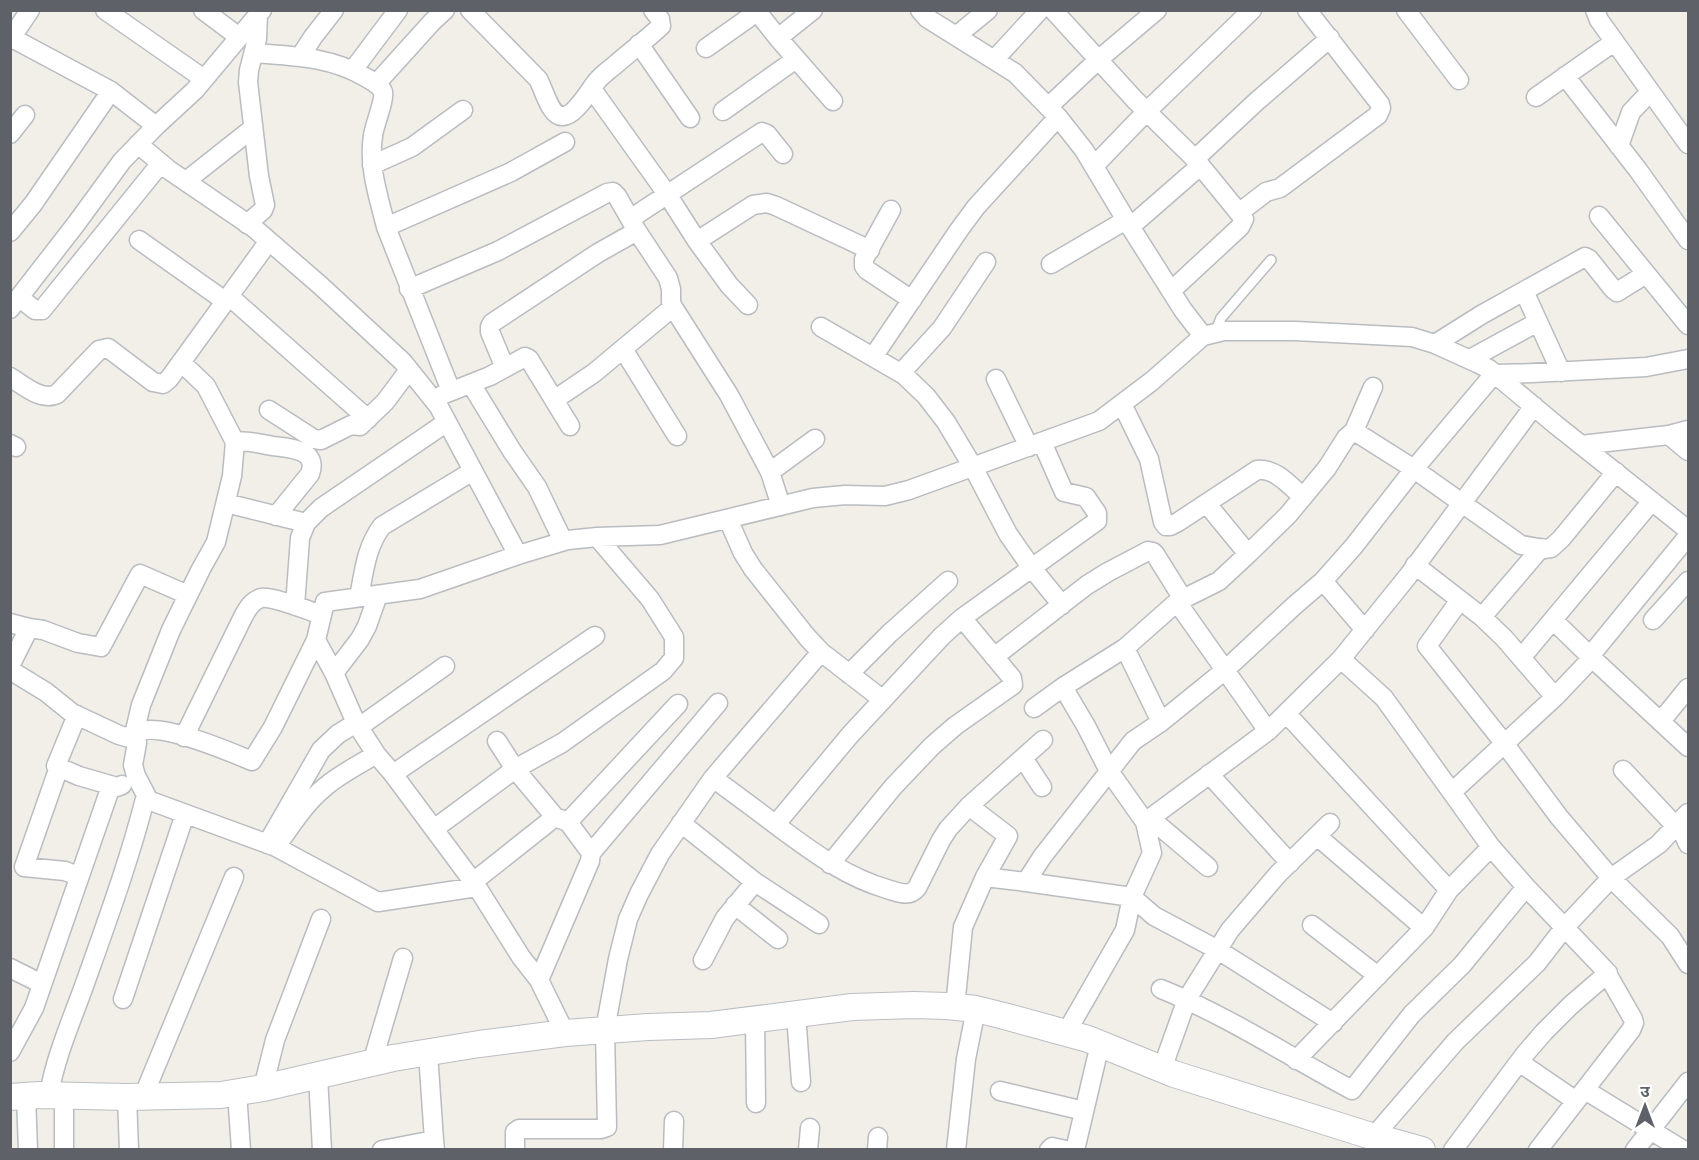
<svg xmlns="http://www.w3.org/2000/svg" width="1699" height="1160" font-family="'Golos Text','Noto Sans Devanagari',sans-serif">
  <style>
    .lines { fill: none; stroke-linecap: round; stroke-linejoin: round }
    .lane-casing { stroke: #b9bcc1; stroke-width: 12 }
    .street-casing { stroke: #b9bcc1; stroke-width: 21 }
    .secondary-casing { stroke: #babdc3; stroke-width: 28 }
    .lane { stroke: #fff; stroke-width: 9 }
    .street { stroke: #fff; stroke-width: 18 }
    .secondary { stroke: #fff; stroke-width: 26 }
  </style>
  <rect width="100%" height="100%" fill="#f1efe7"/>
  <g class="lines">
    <g class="lane-casing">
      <path id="lane" d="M 1215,333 L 1221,318 L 1271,260"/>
    </g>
    <g class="street-casing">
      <path id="street" d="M 105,10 L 204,79
        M 203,10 L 239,37
        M 470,10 L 538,79 C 543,87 550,116 562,116 C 575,117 590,89 597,81 C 602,75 609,70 615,65 C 630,52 646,40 661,26 L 660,19 L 653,10
        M 756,10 L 778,38 L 833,101
        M 920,10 L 927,18 L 1015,73 L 1058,117 L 1084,150 L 1126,220 L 1183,310 L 1203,336
        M 1053,10 L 1135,100 L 1195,159 L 1244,219 L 1240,227 L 1171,291
        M 1406,10 L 1459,80
        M 1595,10 L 1599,20 L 1688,144
        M 956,36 L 988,10
        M 12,38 L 111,91 L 156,126
        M 778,38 L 813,10
        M 10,40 L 30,10
        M 639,44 L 690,118
        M 706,48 L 757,12
        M 254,53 C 293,56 331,57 365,77 C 372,81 380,84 383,92 C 385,100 374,126 373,136 C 368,167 379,198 386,227 L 451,391
        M 300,57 L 313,37 L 334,10
        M 994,60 L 1040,10
        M 353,70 L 398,10
        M 1565,76 L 1638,170 L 1688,240
        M 376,84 L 432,22 L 445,10
        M 592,89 L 667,194 L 697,241 L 716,267 L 729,285 L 748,305
        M 1536,97 L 1614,42
        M 1048,107 L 1098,60 L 1157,10
        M 723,111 L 796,59
        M 10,134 L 25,115
        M 138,144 L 169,170 L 254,228 L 321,286 L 403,362 L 439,407 L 518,555
        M 1619,146 L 1631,112 L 1650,92
        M 1195,159 L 1257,101 L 1330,38
        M 372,165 L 412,147 L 463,110
        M 1094,166 L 1146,112 L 1252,10
        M 186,181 L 253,128
        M 891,210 L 864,259 L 864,266 L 867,270 L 912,300
        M 1240,212 L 1266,192 L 1280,188 L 1378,115 L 1381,108 L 1380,104 L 1307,10
        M 1599,216 L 1688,325
        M 630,219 L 762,132 L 767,134 L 783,154
        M 247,224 L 263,210 L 265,205 L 259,176 L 248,82 L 249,70 L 257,39 L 258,15
        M 386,227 L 511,172 L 565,142
        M 1130,227 L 1200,166
        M 10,232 L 33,204 L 111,91
        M 139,240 L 225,301
        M 697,241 L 753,205 L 767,203 L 776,206 L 870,250
        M 1051,264 L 1126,220
        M 409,289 L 498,251 L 607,193 L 613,192 L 617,196 L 637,231 L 668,278 L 671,289 L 671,302 L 673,307 L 729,395 L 770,472 L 781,506
        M 1524,291 L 1561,372
        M 229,296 L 368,419
        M 20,298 L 35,310 L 42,310 L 161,163
        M 10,309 L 76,224 L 122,161 L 156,126 L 195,90 L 262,10
        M 821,327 L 904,375 L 926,396 L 946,422 L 973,467 L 1008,534 L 1031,567 L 1062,605
        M 1435,344 L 1481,315 L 1585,257 L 1589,259 L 1613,289 L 1617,292 L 1646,274
        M 623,349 L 677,436
        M 873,357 L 959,230 L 976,207 L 1058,117
        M 1470,359 L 1538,322
        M 505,368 L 490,332 L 490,327 L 492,323 L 598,253 L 637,231
        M 901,373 L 942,328 L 986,262
        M 10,377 C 23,385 42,402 57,394 L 99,350 L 108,348 L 153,382 L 163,384 L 169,379 L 269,241
        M 996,379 L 1029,447
        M 471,384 L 512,451 L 537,487 L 563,541
        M 442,395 L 490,376 L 525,357 L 529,359 L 570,426
        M 554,400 L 594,373 L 673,307
        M 1122,404 L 1149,459 L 1163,522 L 1166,526 L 1170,526 L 1178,522 L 1257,470 C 1276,468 1290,486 1303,497
        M 269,410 L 314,439 L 321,440 L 351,425 L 360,426 L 385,402 L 409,370
        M 1354,431 L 1414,469 L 1521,545 L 1544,549 L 1551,548 L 1561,539 L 1616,472
        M 1669,435 L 1688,451
        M 235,442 C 248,440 260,444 273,446 C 289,448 319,449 310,474 L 276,516
        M 10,444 L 16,447
        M 1581,445 L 1669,435 L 1688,430
        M 770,472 L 815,439
        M 226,503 L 306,523
        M 1207,504 L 1248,554
        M 728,519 L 743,553 L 753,569 L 807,637 L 821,652 L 882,699
        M 1415,565 L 1482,617 L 1504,638 L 1555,697
        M 1323,581 L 1365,630
        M 359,597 C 364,572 366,547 382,526 L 473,471
        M 1460,600 L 1427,646 L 1504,743 L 1559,817 L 1611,878 L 1670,936 L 1688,964
        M 295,606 L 300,538 L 306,523 L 321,508 L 447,422
        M 1482,617 L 1541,548
        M 1553,620 L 1592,658
        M 1653,620 L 1688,581
        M 10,623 L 29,628 L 43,630 L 78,643 L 101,647 L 140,574 L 188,595
        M 316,640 L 334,673 L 356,723 L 376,754 L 393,774 L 477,887 L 521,957 L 539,980 L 565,1033
        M 1125,648 L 1161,722
        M 1590,656 L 1688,536
        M 994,657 L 1087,585 L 1108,572 L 1148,551 L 1153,552 L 1155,554 L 1183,599
        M 1521,658 L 1652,501
        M 1341,659 L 1408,576 L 1534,406
        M 10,666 L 29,628
        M 10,670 L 46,692 L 72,713 L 119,735 L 133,739 L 137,743 L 133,765 L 136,776 L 146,795 C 130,859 106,924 84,986 C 71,1022 55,1058 49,1095
        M 334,673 L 360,639 L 367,626 L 378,595
        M 849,674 L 890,633 L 948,581
        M 1063,687 L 1086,726 L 1109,771 L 1145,822
        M 1034,708 L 1063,687 L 1125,648 L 1177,602 L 1219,581 L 1248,554 L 1288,515 L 1327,468 L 1346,438 L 1354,431 L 1373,387
        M 1286,713 L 1449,890
        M 77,715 L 56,766 L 79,776 L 117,787 L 122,785
        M 1661,721 L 1688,688
        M 359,727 L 445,666
        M 1268,731 L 1341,659 L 1384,698 L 1491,847 L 1526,887 L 1605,970 L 1633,1019 L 1634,1023 L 1631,1030 L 1538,1150
        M 184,737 L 244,615 C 248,608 252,601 261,598 C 273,596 309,611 322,615
        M 133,739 C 135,736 137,733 140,732 C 158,721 233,753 252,761 L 273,727 L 316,640 L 325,602 L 420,589 L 518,555 L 568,540 L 597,537 L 660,535 L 813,498 L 845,495 L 885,496 L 909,490 L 1099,421 L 1152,381 L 1203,336 L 1224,331 L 1295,331 L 1412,337 L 1435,344 L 1477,363 L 1489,369 L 1556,425 L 1688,530
        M 133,739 L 141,705 L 171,630 L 201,569 L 216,542 L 232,476 L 235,442 L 206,386 L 181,362
        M 497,741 L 515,769 L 555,817 L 568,822 L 591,853 L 590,861 L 539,980
        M 1023,758 L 1042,787
        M 59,767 L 24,867 L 65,871 L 78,876
        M 1623,770 L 1684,835 L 1688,844
        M 393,774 L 595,636
        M 1209,774 L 1290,863
        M 713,778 C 736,795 758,811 780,828 C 814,853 846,877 887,889 C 898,892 909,898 917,888 L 941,840 L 948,829 L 969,806 L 1043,740
        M 1452,792 L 1555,697 L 1592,658 L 1688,747
        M 145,799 L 276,847 L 378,902 L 477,887
        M 1150,818 L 1208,867
        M 568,822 L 678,704
        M 681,823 L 755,882 L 819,924
        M 776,824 L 850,735 L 942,636 L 962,618 L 1097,521 L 1097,513 L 1086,497 L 1064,492 L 1042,442
        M 434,829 L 515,769 L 562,743 L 663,671 L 674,658 L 674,637 L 650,599 L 597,537
        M 1317,836 L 1424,928
        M 267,844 L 321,750 L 338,734 L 356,723
        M 277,845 C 292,825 305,803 325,787 C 340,774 359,765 376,754
        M 591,853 L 718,703
        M 830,864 L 893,787 L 932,746 L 955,726 L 1013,685 L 1012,678 L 962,618
        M 985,877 L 1026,882 L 1132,897 L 1154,916 L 1218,950 L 1333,1023
        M 473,882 L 555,817
        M 1026,882 L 1042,857 L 1133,741 L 1161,722 L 1224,671 L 1295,605 L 1323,581 L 1354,546 L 1414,469 L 1494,374 L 1532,373 L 1646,367 L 1688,359
        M 735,905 L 778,939
        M 1312,925 L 1378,976
        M 703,960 L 725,918 L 755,882
        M 10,968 L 42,984
        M 1161,989 C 1228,1016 1288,1056 1352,1090 L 1412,1014 L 1462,965 L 1526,887
        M 123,999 L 185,814
        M 955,1007 L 963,927 L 985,877 L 1008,836 L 969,806
        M 796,1014 L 801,1082
        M 755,1019 L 756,1103
        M 1066,1033 L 1125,930 L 1132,897 L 1152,853 L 1145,822 L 1268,731 L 1177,602
        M 10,1052 L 34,1008 L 111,786
        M 428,1053 L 434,1140
        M 1296,1060 L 1424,928 L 1449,890 L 1491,847
        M 1519,1062 L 1576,1101
        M 372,1063 L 403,958
        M 1162,1069 L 1187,999 L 1230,930 L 1278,874 L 1330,823
        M 318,1076 L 322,1150
        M 263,1088 L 275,1040 L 321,919
        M 1585,1090 L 1683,1150
        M 1000,1091 L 1084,1111
        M 237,1092 L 241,1150
        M 26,1096 L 28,1150
        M 64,1096 L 64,1150
        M 127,1097 L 129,1150
        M 143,1097 L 234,877
        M 1374,1136 L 1455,1042 L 1537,963 L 1564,928 L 1611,878 L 1659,844 L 1688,813
        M 382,1150 L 434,1140 L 435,1150
        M 515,1150 L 515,1132 L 519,1129 L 601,1129 L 607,1127 L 605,1030 L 618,959 L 628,919 L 639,894 L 660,854 L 713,778 L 821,652
        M 673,1150 L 674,1121
        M 808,1150 L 810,1128
        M 877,1150 L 878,1137
        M 956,1150 L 966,1059 L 976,1009
        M 1049,1150 L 1052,1147 L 1066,1150
        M 1075,1150 L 1100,1044
        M 1453,1150 L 1525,1054 L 1544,1032 L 1571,1005 L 1608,973
        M 1635,1150 L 1688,1082"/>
    </g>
    <g class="secondary-casing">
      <path id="secondary" d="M 10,1097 L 39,1095 L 127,1097 L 221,1095 L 263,1088 L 393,1058 L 479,1044 L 565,1033 L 648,1027 L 711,1025 L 852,1007 L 914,1005 L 947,1006 L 976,1009 L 1004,1016 L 1088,1039 L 1174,1074 L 1368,1135 L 1422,1150"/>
    </g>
    <use href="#lane" class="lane"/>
    <use href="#street" class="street"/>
    <use href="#secondary" class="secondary"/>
  </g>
  <rect width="1699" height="1160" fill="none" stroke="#5e6268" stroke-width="24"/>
  <g transform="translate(1645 1106)" stroke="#ffffff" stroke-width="4.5" paint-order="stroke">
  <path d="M0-4.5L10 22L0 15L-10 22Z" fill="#5e6268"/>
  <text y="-9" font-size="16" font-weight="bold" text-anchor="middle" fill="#5e6268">उ</text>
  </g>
</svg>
